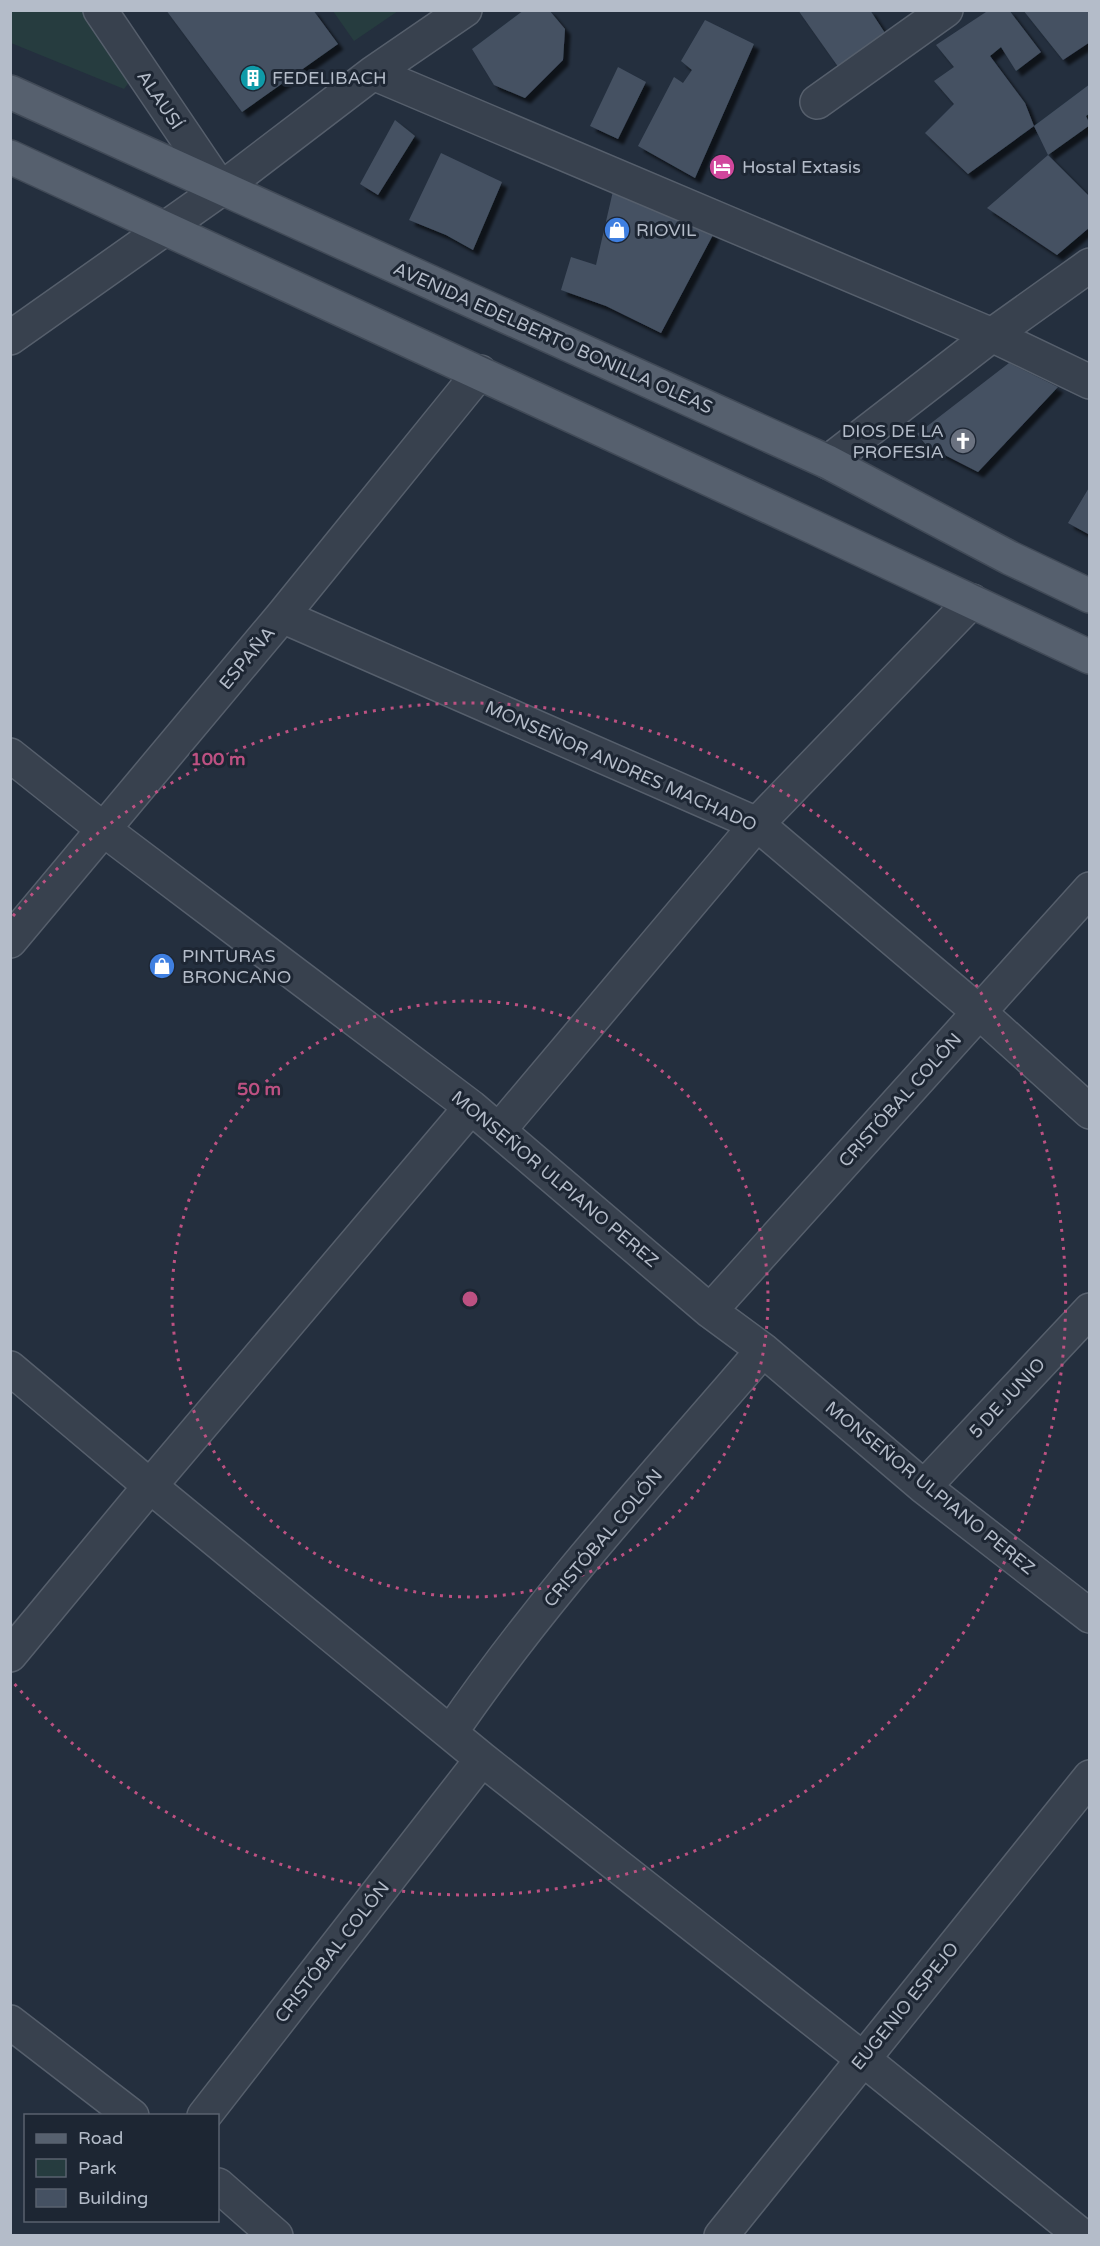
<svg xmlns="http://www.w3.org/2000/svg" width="1100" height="2246" font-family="'Varela Round',sans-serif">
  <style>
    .green { fill: #263c3f }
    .building { fill: #455162; filter: url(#shadow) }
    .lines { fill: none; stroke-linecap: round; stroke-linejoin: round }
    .minor-casing { stroke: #565f6c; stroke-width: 36 }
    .major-casing { stroke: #414a57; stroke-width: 36 }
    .minor { stroke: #38414e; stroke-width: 33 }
    .major { stroke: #56606e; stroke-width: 33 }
    .ring { fill: none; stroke: #bd5182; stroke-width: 3; stroke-dasharray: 3 6 }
    .labels { text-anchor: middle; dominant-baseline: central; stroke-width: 6; stroke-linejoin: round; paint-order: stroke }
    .poi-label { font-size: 18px; fill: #b4bcc9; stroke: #1d2633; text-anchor: start }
    .street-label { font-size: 18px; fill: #b4bcc9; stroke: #1d2633 }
    .centre { fill: #bd5182; stroke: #1d2633; stroke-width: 3 }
    .ring-label { font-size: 18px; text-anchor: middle; font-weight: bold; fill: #bd5182; stroke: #1d2633; stroke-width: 6; stroke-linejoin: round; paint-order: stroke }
  </style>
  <defs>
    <filter id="shadow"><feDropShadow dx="5.5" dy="5.5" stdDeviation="1.5" flood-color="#0009"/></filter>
  </defs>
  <rect width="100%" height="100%" fill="#242f3e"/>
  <path class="green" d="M 10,11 L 85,11 L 133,77 L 124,89 L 11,43 Z
    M 333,11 L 398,11 L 354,41 Z"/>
  <path class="building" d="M 166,10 L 313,10 L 338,44 L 242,112 Z
    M 524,10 L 549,10 L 565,29 L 563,60 L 525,98 L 494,85 L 472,49 Z
    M 798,10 L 870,10 L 885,33 L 839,68 Z
    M 989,10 L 1009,10 L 1041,52 L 1016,71 L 1001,47 L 990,56 L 1025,103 L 1034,126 L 968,174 L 925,133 L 954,104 L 934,81 L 954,67 L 936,45 Z
    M 1023,10 L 1090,10 L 1090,42 L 1063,60 Z
    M 705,20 L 754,44 L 695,178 L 638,146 L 674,77 L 683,83 L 692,70 L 681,61 Z
    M 618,67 L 646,82 L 618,139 L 590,126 Z
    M 1090,84 L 1090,113 L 1086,116 L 1090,125 L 1048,155 L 1090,197 L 1090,227 L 1057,255 L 987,208 L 1048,155 L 1034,126 Z
    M 395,120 L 415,136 L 378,195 L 360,184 Z
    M 441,153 L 502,182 L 473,250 L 446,235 L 409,220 Z
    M 613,191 L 714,233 L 661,333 L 606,306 L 561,290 L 571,257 L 596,265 Z
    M 1009,363 L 1058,387 L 978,472 L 927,446 L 917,434 Z
    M 1090,486 L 1090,535 L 1068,523 Z"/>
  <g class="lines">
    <g class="minor-casing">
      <path id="minor" d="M 100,10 L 221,189
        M 373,73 L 992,335 L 1090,382
        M 817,102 L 946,10
        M 10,338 L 221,189 L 373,73 L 465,10
        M 828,462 L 992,335 L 1090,265
        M 282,616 L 757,824 L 979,1012 L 1090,1112
        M 10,755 L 103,829 L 471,1107 L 710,1311 L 763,1350 L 924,1487 L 1090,1616
        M 10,941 L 282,616 L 480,372
        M 499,1130 L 757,824 L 972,601
        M 710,1311 L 1090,889
        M 10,1368 L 150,1486 L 482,1759 L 863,2059 L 1082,2236
        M 924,1487 L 1090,1310
        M 10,1655 L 150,1486 L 471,1107
        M 451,1732 C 544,1596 656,1475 763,1350
        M 10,2022 L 132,2116
        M 204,2116 L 482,1759
        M 218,2185 L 276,2236
        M 721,2236 L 1090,1777"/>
    </g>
    <g class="major-casing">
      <path id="major" d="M 10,92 L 828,462 L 1010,558 L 1090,596
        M 10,157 L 811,526 L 1090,657"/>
    </g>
    <use href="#minor" class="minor"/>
    <use href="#major" class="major"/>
  </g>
  <g class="ring">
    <circle cx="470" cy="1299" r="298"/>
    <path d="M13 916A596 596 0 1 1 13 1682"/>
  </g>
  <defs>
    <g id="building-disc" transform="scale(1.35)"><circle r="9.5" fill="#0f9aa8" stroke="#1d2633"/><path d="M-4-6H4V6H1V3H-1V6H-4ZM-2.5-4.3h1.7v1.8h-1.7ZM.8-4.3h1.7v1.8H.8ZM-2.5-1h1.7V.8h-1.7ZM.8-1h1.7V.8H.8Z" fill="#fff"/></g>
    <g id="hotel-disc" transform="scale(1.35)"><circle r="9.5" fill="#d1479c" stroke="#1d2633"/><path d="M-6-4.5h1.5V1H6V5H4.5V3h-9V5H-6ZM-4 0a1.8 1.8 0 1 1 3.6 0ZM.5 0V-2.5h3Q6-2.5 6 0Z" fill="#fff"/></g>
    <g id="shop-disc" transform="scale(1.35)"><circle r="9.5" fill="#3f7fe0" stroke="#1d2633"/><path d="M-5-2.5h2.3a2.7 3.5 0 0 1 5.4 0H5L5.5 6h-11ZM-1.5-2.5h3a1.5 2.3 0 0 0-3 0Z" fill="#fff"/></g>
    <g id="church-disc" transform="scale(1.35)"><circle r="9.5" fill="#6b7280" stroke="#1d2633"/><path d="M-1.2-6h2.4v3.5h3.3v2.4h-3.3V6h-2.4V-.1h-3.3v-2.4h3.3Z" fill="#fff"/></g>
  </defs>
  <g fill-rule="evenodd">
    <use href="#building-disc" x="253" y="78"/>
    <use href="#hotel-disc" x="722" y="167"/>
    <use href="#shop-disc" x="617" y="230"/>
    <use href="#church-disc" x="963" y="441"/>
    <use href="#shop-disc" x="162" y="966"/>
  </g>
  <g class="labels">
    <g class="poi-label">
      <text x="272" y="78">FEDELIBACH</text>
      <text x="742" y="167">Hostal Extasis</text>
      <text x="636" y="230">RIOVIL</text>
      <text x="944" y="431" text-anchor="end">DIOS DE LA<tspan x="944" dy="21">PROFESIA</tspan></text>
      <text x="182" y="956">PINTURAS<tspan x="182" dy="21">BRONCANO</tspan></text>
    </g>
    <g class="street-label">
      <text transform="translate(160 100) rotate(56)">ALAUSÍ</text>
      <text transform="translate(553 338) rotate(24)">AVENIDA EDELBERTO BONILLA OLEAS</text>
      <text transform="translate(247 658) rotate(-50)">ESPAÑA</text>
      <text transform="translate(621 766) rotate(24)">MONSEÑOR ANDRES MACHADO</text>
      <text transform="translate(900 1100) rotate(-48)">CRISTÓBAL COLÓN</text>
      <text transform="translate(555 1179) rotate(40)">MONSEÑOR ULPIANO PEREZ</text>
      <text transform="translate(1007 1398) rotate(-47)">5 DE JUNIO</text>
      <text transform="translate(930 1488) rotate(39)">MONSEÑOR ULPIANO PEREZ</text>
      <text transform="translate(603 1538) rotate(-50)">CRISTÓBAL COLÓN</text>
      <text transform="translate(332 1952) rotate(-52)">CRISTÓBAL COLÓN</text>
      <text transform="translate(905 2006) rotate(-51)">EUGENIO ESPEJO</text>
    </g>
  </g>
  <circle cx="470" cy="1299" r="9" class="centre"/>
  <g class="ring-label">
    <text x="218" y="765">100 m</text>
    <text x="259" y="1095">50 m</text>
  </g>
  <rect width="1100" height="2246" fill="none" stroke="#b4bcc9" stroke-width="24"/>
  <rect x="24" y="2114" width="195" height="108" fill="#1d2633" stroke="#59626f" stroke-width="1.5"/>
  <rect x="36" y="2134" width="30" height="9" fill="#56606e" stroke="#59626f" stroke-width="1.5"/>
  <text x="78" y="2144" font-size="18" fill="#b4bcc9">Road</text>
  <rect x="36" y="2159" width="30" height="18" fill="#263c3f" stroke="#59626f" stroke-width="1.5"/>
  <text x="78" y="2174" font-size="18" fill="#b4bcc9">Park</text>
  <rect x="36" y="2189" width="30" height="18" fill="#455162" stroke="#59626f" stroke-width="1.5"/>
  <text x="78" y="2204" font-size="18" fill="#b4bcc9">Building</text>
</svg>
